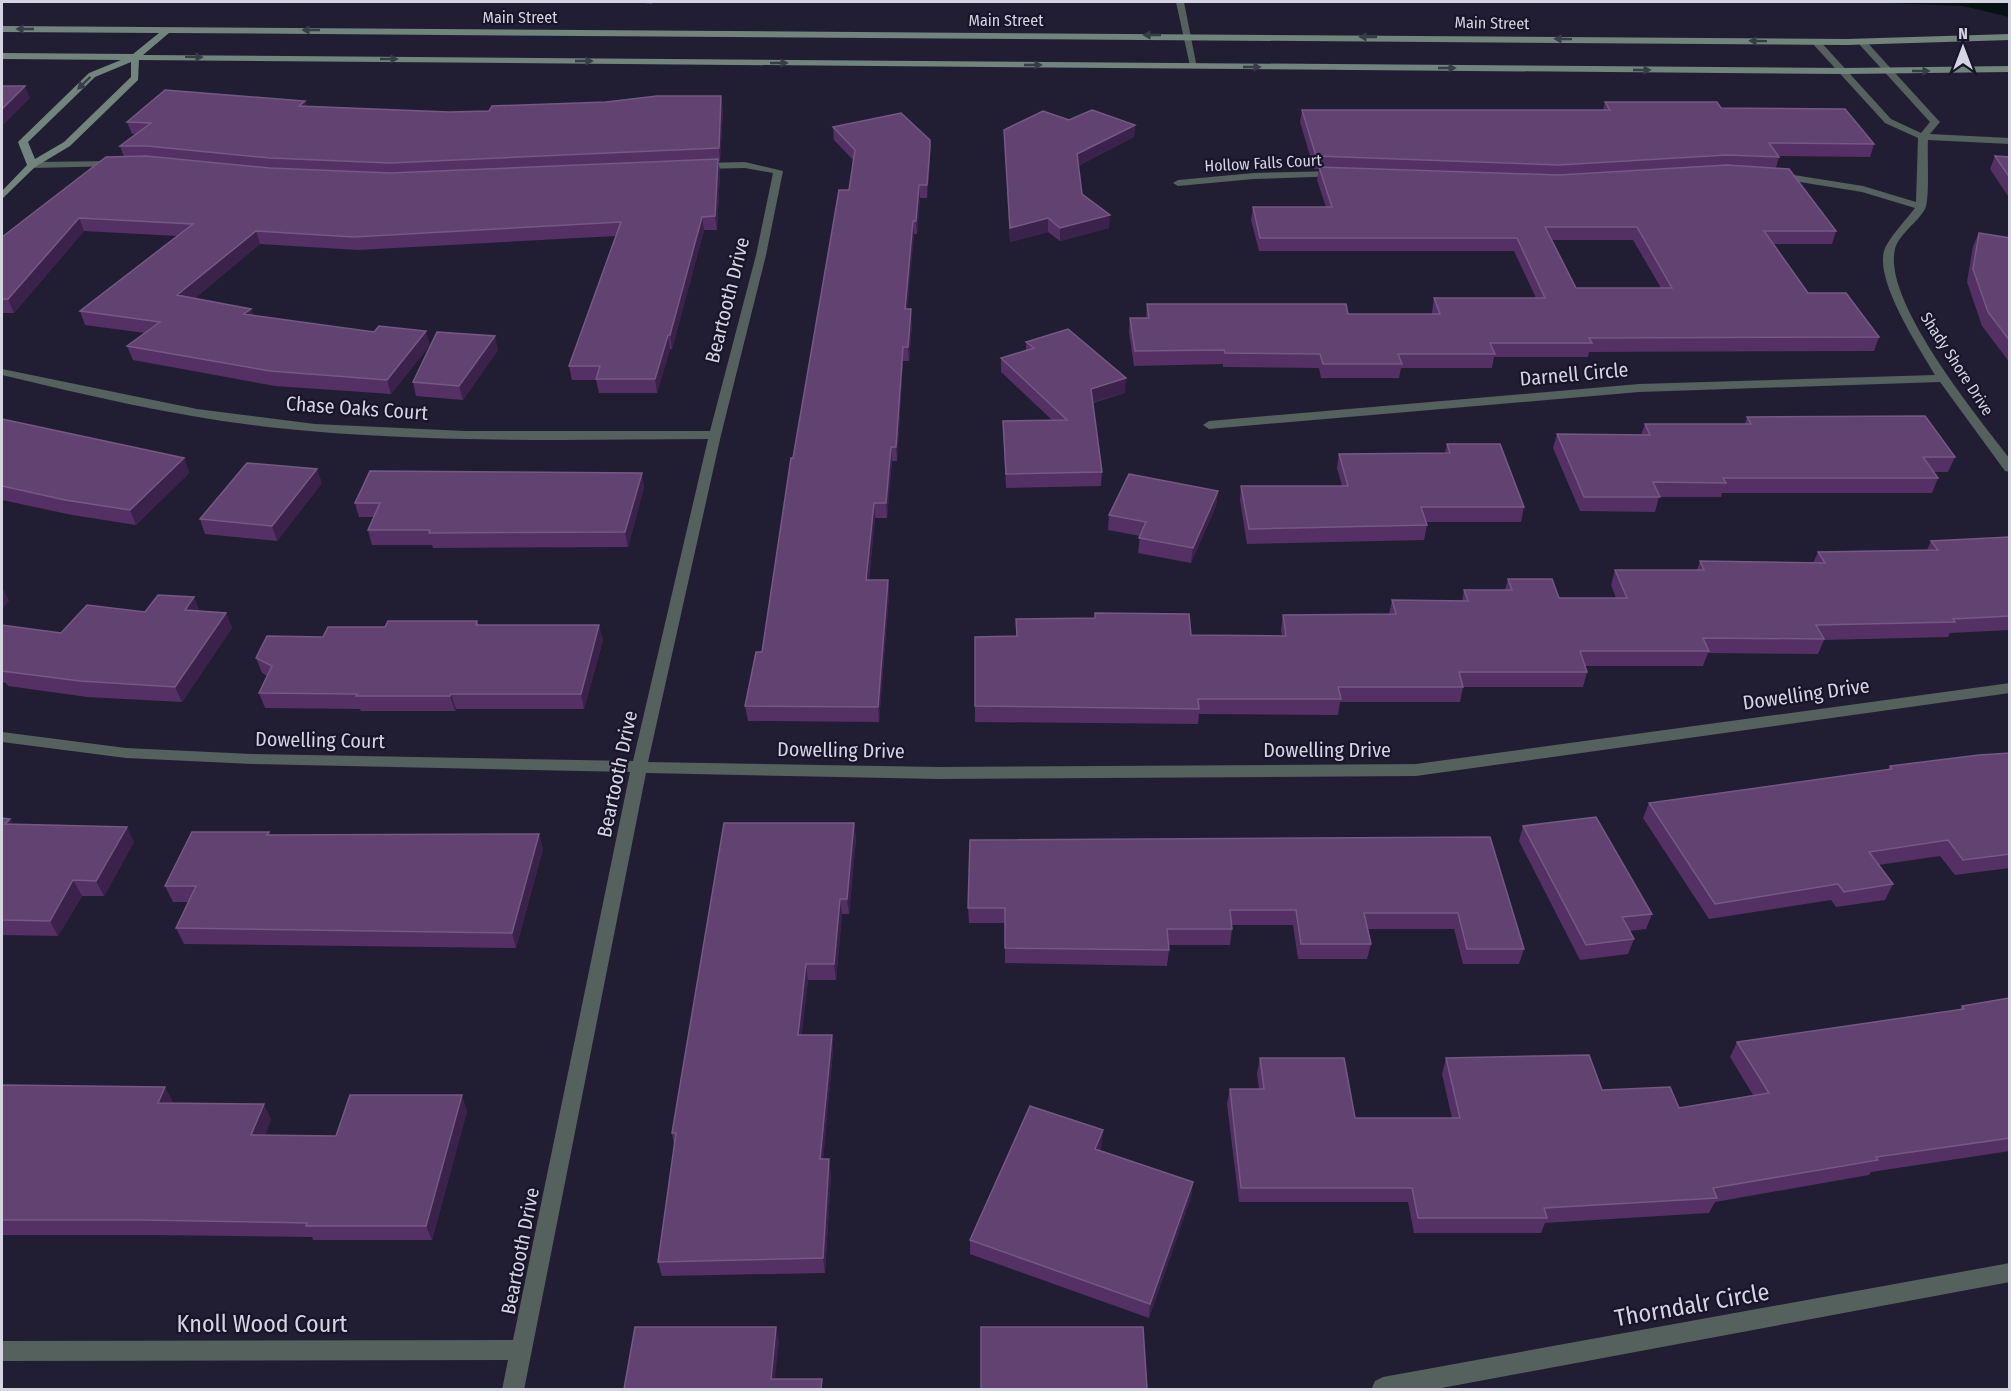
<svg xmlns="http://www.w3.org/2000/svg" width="2011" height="1391" font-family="'Fira Sans Condensed',sans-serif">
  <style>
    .water { fill: #051314 }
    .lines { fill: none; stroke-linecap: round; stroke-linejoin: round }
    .street { fill: #55615c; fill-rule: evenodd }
    .secondary { fill: #71857d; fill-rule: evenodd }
    .wall { fill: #543064; fill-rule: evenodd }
    .shaded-wall { fill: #3a224a }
    .building { fill: #624271; stroke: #745983; stroke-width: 1.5; fill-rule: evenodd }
    .oneway { fill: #373c46 }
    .labels { text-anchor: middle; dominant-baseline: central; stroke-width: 4.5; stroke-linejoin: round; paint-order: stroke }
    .far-street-label { font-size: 16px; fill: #d5d4e2; stroke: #181529 }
    .street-label { font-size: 20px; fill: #d5d4e2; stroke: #181529 }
    .near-street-label { font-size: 24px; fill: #d5d4e2; stroke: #181529 }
  </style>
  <rect width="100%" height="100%" fill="#211e33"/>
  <path class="water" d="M 1863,2 L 2009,2 L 2009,17 L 1963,6 Z"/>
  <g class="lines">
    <path class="street" d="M 1176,2 L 1184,2 L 1197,68 L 1190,66 Z
      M 1813,40 L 1819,40 L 1891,119 L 1921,133 L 1930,122 L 1859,44 L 1859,40 L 1865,40 L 1938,120 L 1940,122 L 1930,134 L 2010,138 L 2010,144 L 1928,140 C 1927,154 1930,199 1925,209 C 1918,222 1899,234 1895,249 C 1882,301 1979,418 2010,459 L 2010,472 L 2005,471 L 1940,382 L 1639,392 L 1209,429 L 1203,425 L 1209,421 L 1639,384 L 1935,375 C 1920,349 1870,275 1886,246 C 1893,233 1906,220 1915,208 L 1862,192 L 1775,178 L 1770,175 L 1775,172 L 1863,186 L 1916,202 L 1918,138 L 1885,123 L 1813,44 Z
      M 116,161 L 119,162 L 119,166 L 32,168 L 27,165 L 32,162 Z
      M 745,162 L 783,171 L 766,255 L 721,435 L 648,762 L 939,767 L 1416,764 L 2010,683 L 2010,693 L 1416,776 L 939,779 L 646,773 L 524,1390 L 502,1390 L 508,1360 L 2,1361 L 2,1341 L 513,1340 L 630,772 L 252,764 L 126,758 L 2,742 L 2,732 L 126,748 L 252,754 L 633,761 L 708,439 C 565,440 420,443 277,428 C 184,418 93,397 2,375 L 2,369 L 197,409 L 315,424 L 465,431 L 710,431 L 756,255 L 773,173 L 745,168 L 700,169 L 695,166 L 700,163 Z
      M 1338,171 L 1343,174 L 1342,176 L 1254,179 L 1178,186 L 1173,183 L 1178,180 L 1254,173 Z
      M 2010,1263 L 2010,1282 L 1431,1390 L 1372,1388 L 1375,1381 L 1383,1377 Z"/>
    <path class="secondary" d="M 2,26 L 1847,39 L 2010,34 L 2010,40 L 1847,45 L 169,33 L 143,55 L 1844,68 L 2010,66 L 2010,72 L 1844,74 L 139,60 L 138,80 L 70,146 L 35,167 L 2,199 L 2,191 L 27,165 L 18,142 L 20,140 L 89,73 L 121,60 L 2,59 L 2,53 L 133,54 L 159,33 L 2,32 ZM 131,62 L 131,77 L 64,142 L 35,159 L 28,142 L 95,77 Z"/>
  </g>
  <path class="wall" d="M 635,2 L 653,2 L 652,4 Z
    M 305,101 L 306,106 L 449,112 L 723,109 L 720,161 L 718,161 L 720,171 L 717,230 L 704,230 L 672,349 L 670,349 L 657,393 L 599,393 L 596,380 L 572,380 L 569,366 L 616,236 L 358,250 L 260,244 L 194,299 L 251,309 L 253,316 L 430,345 L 391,394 L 275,386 L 133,360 L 127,346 L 145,333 L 85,325 L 80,311 L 177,236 L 84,231 L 14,313 L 2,313 L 2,237 L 124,157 L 120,146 L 136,134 L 132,134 L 127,122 Z
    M 1605,102 L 1721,108 L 1874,144 L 1870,157 L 1779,156 L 1779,157 L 1776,168 L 1836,231 L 1832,244 L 1774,244 L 1808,293 L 1879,337 L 1874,351 L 1589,352 L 1588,357 L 1494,357 L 1492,368 L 1401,368 L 1399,378 L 1321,378 L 1319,368 L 1223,367 L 1223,364 L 1134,366 L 1129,332 L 1130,318 L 1146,318 L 1147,304 L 1348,314 L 1432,314 L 1432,312 L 1434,298 L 1536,298 L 1514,251 L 1259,251 L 1251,220 L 1253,207 L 1326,207 L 1317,180 L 1319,169 L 1314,169 L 1300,122 L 1302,110 L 1603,110 ZM 1552,240 L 1633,240 L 1661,288 L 1576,288 Z
    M 1069,120 L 1135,125 L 1134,137 L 1078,166 L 1082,194 L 1109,228 L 1060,241 L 1048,232 L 1010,242 L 1004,130 Z
    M 833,127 L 930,160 L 927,198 L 920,198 L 917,234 L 914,234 L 907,309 L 912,323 L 909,361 L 903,361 L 897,461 L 892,461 L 887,518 L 875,518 L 869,580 L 888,580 L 889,595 L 879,722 L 748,721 L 745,706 L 762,652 L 793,458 L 849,190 L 853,160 L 834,140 Z
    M 1995,156 L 2010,157 L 2010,199 L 1990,169 Z
    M 1979,233 L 2010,238 L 2010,363 L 1982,326 L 1967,282 L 1973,246 Z
    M 1026,342 L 1125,393 L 1093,403 L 1102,472 L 1101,486 L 1006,488 L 1003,421 L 1052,420 L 1001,372 L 1001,358 L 1026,351 Z
    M 498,350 L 463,400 L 416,396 L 413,382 Z
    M 1747,417 L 1955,457 L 1948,472 L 1933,472 L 1938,478 L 1932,493 L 1722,493 L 1721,497 L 1659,497 L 1655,512 L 1580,511 L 1553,448 L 1557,434 L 1641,435 L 1645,424 L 1745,424 Z
    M 2,419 L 184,458 L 189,473 L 136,525 L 72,515 L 2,500 Z
    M 1447,444 L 1524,507 L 1521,522 L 1426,522 L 1427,525 L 1424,540 L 1247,544 L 1240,500 L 1241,486 L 1342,486 L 1337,468 L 1339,454 L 1445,453 Z
    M 322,483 L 277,541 L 205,534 L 200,519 Z
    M 644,487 L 628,547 L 433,548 L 432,545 L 372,545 L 368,530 L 374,517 L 359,517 L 355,503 Z
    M 1218,491 L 1216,506 L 1191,563 L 1138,553 L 1140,536 L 1108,530 L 1109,515 Z
    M 2010,537 L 2010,630 L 1950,633 L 1948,637 L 1824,640 L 1818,654 L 1708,653 L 1703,666 L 1585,666 L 1587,672 L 1583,687 L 1463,687 L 1460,702 L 1340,702 L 1338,715 L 1199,714 L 1198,724 L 975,722 L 975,637 L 1016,636 L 1016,619 L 1191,635 L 1282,636 L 1281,630 L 1283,615 L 1389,614 L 1392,600 L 1462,601 L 1464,590 L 1505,590 L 1508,579 L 1559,598 L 1616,598 L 1611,585 L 1615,570 L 1697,570 L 1700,561 L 1813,563 L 1818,552 L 1927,550 L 1931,541 Z
    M 194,597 L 199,611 L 226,613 L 232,628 L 182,702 L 87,697 L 8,686 L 6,683 L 2,682 L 2,625 L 61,633 L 145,612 Z
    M 477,621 L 479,625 L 603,640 L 584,709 L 456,709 L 455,711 L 361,711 L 360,709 L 265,708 L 259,693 L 267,676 L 262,673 L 256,658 L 323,637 L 385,627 Z
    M 2010,753 L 2010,868 L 1955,875 L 1940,856 L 1878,865 L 1893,884 L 1885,900 L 1836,907 L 1831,900 L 1709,919 L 1643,818 L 1649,803 L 1888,769 L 1890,766 Z
    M 2,818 L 13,824 L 134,842 L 104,896 L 82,896 L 58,936 L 2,935 Z
    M 854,823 L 856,839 L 849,914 L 842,914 L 836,980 L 808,980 L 801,1035 L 832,1035 L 833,1050 L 823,1159 L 831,1174 L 825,1273 L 662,1276 L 658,1262 L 674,1145 L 672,1133 Z
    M 1523,826 L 1652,914 L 1646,929 L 1630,931 L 1634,939 L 1628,954 L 1580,960 L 1519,841 Z
    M 269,832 L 270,835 L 543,849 L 516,948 L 184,944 L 176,928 L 189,902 L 173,902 L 165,886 Z
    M 1490,837 L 1524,949 L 1519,964 L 1463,964 L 1454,929 L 1368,929 L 1371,944 L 1367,959 L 1298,959 L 1293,925 L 1232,925 L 1232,929 L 1230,945 L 1168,945 L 1169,950 L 1167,966 L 1005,963 L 1005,923 L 969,923 L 968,908 Z
    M 2010,998 L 2010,1151 L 1871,1172 L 1869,1175 L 1715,1202 L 1709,1213 L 1545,1223 L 1541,1233 L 1414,1233 L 1408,1202 L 1239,1202 L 1227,1104 L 1230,1089 L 1259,1089 L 1257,1074 L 1260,1058 L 1355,1118 L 1452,1118 L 1442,1074 L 1446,1058 L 1602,1090 L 1679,1108 L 1753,1095 L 1730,1057 L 1737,1042 L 1960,1009 L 1962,1006 Z
    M 2,1085 L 173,1102 L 173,1103 L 271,1119 L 265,1135 L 336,1136 L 467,1111 L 432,1240 L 313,1240 L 312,1237 L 153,1235 L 2,1235 Z
    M 1102,1145 L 1100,1151 L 1193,1182 L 1191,1197 L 1149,1318 L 970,1254 L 970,1240 Z"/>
  <path class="shaded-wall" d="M 25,86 L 30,98 L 2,126 L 2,109 Z
    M 721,96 L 723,109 L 720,161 L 719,148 Z
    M 305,101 L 308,113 L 299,106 Z
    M 1135,125 L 1134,137 L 1076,167 L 1077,154 Z
    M 930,140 L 930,160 L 927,198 L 927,185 Z
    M 718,159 L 720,171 L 717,230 L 715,216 Z
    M 919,185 L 920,198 L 917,234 L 916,221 Z
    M 1110,215 L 1109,228 L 1060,241 L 1060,228 Z
    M 702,217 L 704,230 L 672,349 L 670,335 Z
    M 79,218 L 84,231 L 14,313 L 8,299 Z
    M 1048,218 L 1048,232 L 1010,242 L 1010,228 Z
    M 913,221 L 914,234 L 906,323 L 905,309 Z
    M 256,231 L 260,244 L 182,309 L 177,295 Z
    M 251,309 L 256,323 L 244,314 Z
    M 911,309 L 912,323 L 909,361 L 908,347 Z
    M 426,331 L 430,345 L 391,394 L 387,380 Z
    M 668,335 L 670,349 L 657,393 L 655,379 Z
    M 495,336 L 498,350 L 463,400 L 459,386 Z
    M 903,347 L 903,361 L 897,461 L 896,447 Z
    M 1126,378 L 1125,393 L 1090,403 L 1091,389 Z
    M 891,447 L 892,461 L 887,518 L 886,503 Z
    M 184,458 L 189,473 L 136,525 L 130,510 Z
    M 317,469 L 322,483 L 277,541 L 272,526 Z
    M 642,473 L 644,487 L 628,547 L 625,532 Z
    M 1218,491 L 1216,506 L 1191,563 L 1193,548 Z
    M 874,503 L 875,518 L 867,595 L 866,580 Z
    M 888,580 L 889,595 L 879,722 L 878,707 Z
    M 2,586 L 9,601 L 2,609 Z
    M 194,597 L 200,612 L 185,610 Z
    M 226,613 L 232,628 L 182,702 L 175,687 Z
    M 599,625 L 603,640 L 584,709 L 581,694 Z
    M 451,694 L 456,709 L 455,711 L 450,696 Z
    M 10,819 L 18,834 L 5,824 Z
    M 854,823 L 856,839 L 849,914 L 847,899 Z
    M 127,827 L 134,842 L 104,896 L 96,881 Z
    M 539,834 L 543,849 L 516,948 L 512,933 Z
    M 73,880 L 82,896 L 58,936 L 50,921 Z
    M 840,899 L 842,914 L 836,980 L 834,964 Z
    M 806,964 L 808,980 L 800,1050 L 798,1035 Z
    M 832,1035 L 833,1050 L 822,1174 L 820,1159 Z
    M 165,1087 L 173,1102 L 166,1118 L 158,1103 Z
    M 462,1095 L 467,1111 L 432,1240 L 426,1226 Z
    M 264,1104 L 271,1119 L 259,1150 L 251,1135 Z
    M 1103,1130 L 1102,1145 L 1094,1164 L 1095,1149 Z
    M 829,1159 L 831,1174 L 825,1273 L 823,1258 Z
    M 1193,1182 L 1191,1197 L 1149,1318 L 1150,1304 Z
    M 776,1327 L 779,1341 L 774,1389 L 771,1379 Z"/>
  <path class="building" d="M 2,86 L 25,86 L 2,109 Z
    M 165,90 L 305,101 L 299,106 L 449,112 L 489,111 L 492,106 L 606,102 L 657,96 L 721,96 L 719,148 L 390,163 L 270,158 L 147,146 L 120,146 L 151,123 L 127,122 Z
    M 1605,102 L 1717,102 L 1721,108 L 1845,109 L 1874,144 L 1769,143 L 1779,157 L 1727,155 L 1559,165 L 1316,156 L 1302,110 L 1610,110 Z
    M 1092,110 L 1135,125 L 1077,154 L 1082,194 L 1110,215 L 1060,228 L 1048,218 L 1010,228 L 1004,130 L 1043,111 L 1069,120 Z
    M 901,113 L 930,140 L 930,147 L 927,185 L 919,185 L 916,221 L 913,221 L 905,309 L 911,309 L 908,347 L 903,347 L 896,447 L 891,447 L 886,503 L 874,503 L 866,580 L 888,580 L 878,707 L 745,706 L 756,652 L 762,652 L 791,458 L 793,458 L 839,190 L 849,190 L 855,150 L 833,127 Z
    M 146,156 L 270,168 L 390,173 L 718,159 L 715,216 L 702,217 L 670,335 L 668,335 L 655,379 L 596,379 L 600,366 L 569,366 L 621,222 L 354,237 L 256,231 L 177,295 L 251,309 L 244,314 L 374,332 L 379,326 L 426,331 L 387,380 L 270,371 L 127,346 L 160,322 L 80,311 L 193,224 L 79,218 L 8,299 L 2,299 L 2,237 L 106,157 Z
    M 1995,156 L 2010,157 L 2010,178 Z
    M 1727,165 L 1789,169 L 1836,231 L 1764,231 L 1808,293 L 1846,293 L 1879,337 L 1589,338 L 1592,343 L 1490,343 L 1495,354 L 1398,354 L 1402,364 L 1323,364 L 1320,354 L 1225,353 L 1224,350 L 1135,351 L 1130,318 L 1149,318 L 1147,304 L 1346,304 L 1348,314 L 1440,314 L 1434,298 L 1545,298 L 1517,238 L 1260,238 L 1253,207 L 1332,207 L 1319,167 L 1559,175 ZM 1545,227 L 1637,227 L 1672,288 L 1576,288 Z
    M 1979,233 L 2010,238 L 2010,341 L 1988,312 L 1973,269 Z
    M 1068,329 L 1126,378 L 1091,389 L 1102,472 L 1006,474 L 1003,421 L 1067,420 L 1001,358 L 1034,348 L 1026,342 Z
    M 437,332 L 495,336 L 459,386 L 413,382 Z
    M 1925,416 L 1955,457 L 1923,457 L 1938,478 L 1723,478 L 1726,483 L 1653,482 L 1660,497 L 1584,497 L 1557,434 L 1650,435 L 1645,424 L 1751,424 L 1747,417 Z
    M 2,419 L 184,458 L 130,510 L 65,500 L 2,486 Z
    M 1447,444 L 1500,444 L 1524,507 L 1421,507 L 1427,525 L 1249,529 L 1241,486 L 1348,486 L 1339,454 L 1450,453 Z
    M 247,463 L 317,469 L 272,526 L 200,519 Z
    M 370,471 L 642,473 L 625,532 L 429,533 L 430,530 L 368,530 L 380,503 L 355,503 Z
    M 1129,474 L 1218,491 L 1193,548 L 1139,538 L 1146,522 L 1109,515 Z
    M 2010,537 L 2010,616 L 1953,619 L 1955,622 L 1816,625 L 1824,639 L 1703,638 L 1709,651 L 1580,651 L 1587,672 L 1459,672 L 1463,687 L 1338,687 L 1341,699 L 1198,699 L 1199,709 L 975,706 L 975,637 L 1017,636 L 1016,619 L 1095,618 L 1095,613 L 1189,614 L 1191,635 L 1286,636 L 1283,615 L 1396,614 L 1392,600 L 1468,601 L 1464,590 L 1512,590 L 1508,579 L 1552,579 L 1559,598 L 1627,598 L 1615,570 L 1704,570 L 1700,561 L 1825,563 L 1818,552 L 1938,550 L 1931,541 Z
    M 158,595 L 194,597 L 185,610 L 226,613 L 175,687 L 80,681 L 2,671 L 2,625 L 61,633 L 87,605 L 145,612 Z
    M 388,621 L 477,621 L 476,625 L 599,625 L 581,694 L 451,694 L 450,696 L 356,696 L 357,694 L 259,693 L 272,666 L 256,658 L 267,636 L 323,637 L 328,627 L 385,627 Z
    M 2010,753 L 2010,854 L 1963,860 L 1948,840 L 1869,852 L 1893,884 L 1844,892 L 1838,884 L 1715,904 L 1649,803 L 1892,769 L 1890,766 L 1979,755 Z
    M 1596,817 L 1652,914 L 1622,917 L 1634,939 L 1586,945 L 1523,826 Z
    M 2,818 L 10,819 L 5,824 L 127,827 L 96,881 L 73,880 L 50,921 L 2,920 Z
    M 724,823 L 854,823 L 847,899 L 840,899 L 834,964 L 806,964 L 798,1035 L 832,1035 L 820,1159 L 829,1159 L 823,1258 L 658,1262 L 676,1133 L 672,1133 Z
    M 192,832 L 269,832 L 267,835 L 539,834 L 512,933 L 176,928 L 196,886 L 165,886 Z
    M 1490,837 L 1524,949 L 1467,949 L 1458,913 L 1364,913 L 1371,944 L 1301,944 L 1296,910 L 1230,910 L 1232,929 L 1167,929 L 1169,950 L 1005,948 L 1005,908 L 968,908 L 970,840 Z
    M 2010,998 L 2010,1138 L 1876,1157 L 1878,1160 L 1713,1188 L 1717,1198 L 1544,1208 L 1547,1218 L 1418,1218 L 1412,1188 L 1241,1188 L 1230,1089 L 1264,1089 L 1260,1058 L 1344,1058 L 1355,1118 L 1460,1118 L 1446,1058 L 1589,1055 L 1602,1090 L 1670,1087 L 1679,1108 L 1769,1093 L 1737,1042 L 1964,1009 L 1962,1006 Z
    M 2,1085 L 165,1087 L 158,1103 L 264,1104 L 251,1135 L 336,1136 L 350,1095 L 462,1095 L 426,1226 L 306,1226 L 307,1223 L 143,1220 L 2,1220 Z
    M 1030,1106 L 1103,1130 L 1095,1149 L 1193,1182 L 1150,1304 L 970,1240 Z
    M 635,1327 L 776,1327 L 771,1379 L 822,1379 L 821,1389 L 624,1389 Z
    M 981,1327 L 1143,1327 L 1147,1389 L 981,1389 Z"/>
  <defs><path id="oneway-solid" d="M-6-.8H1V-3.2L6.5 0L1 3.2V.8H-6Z" transform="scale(1.5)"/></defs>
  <g class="oneway">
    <use href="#oneway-solid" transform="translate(25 29) rotate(-180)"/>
    <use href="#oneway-solid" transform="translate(311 30) rotate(-180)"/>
    <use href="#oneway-solid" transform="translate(1152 35) rotate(-180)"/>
    <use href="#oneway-solid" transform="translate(1368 37) rotate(-179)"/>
    <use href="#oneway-solid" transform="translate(1563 39) rotate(-179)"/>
    <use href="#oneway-solid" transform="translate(1758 41) rotate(-179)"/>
    <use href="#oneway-solid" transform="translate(194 57) rotate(1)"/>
    <use href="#oneway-solid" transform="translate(389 59)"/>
    <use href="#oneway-solid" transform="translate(584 61)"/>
    <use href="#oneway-solid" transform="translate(779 63)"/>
    <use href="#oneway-solid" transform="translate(1033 65)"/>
    <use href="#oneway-solid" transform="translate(1252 67)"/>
    <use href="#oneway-solid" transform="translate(1447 68)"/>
    <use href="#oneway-solid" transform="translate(1642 70)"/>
    <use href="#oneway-solid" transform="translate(1921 71)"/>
    <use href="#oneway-solid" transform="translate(84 83) rotate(136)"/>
  </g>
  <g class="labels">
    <g class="far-street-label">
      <text x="520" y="17">Main Street</text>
      <text x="1006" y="20">Main Street</text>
      <text transform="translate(1492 23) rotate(1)">Main Street</text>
      <text transform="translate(1263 163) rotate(-3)">Hollow Falls Court</text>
      <text transform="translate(1957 364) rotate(57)">Shady Shore Drive</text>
    </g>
    <g class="street-label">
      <text transform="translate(727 300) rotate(-76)">Beartooth Drive</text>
      <text transform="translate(1574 374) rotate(-5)">Darnell Circle</text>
      <text transform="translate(357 408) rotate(4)">Chase Oaks Court</text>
      <text transform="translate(1806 694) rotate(-8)">Dowelling Drive</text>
      <text transform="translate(320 740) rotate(1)">Dowelling Court</text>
      <text transform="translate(841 750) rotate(1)">Dowelling Drive</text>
      <text x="1327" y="750">Dowelling Drive</text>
      <text transform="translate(617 774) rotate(-78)">Beartooth Drive</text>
      <text transform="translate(520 1251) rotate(-79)">Beartooth Drive</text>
    </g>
    <g class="near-street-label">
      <text transform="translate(1692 1305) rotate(-10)">Thorndalr Circle</text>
      <text x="262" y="1324">Knoll Wood Court</text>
    </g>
  </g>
  <rect width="2011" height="1391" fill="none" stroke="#d5d4e2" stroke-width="6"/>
  <g transform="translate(1963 48)" stroke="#181529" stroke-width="4.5" paint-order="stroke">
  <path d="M0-4.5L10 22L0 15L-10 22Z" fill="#d5d4e2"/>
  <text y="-9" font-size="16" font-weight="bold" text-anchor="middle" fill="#d5d4e2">N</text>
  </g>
</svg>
